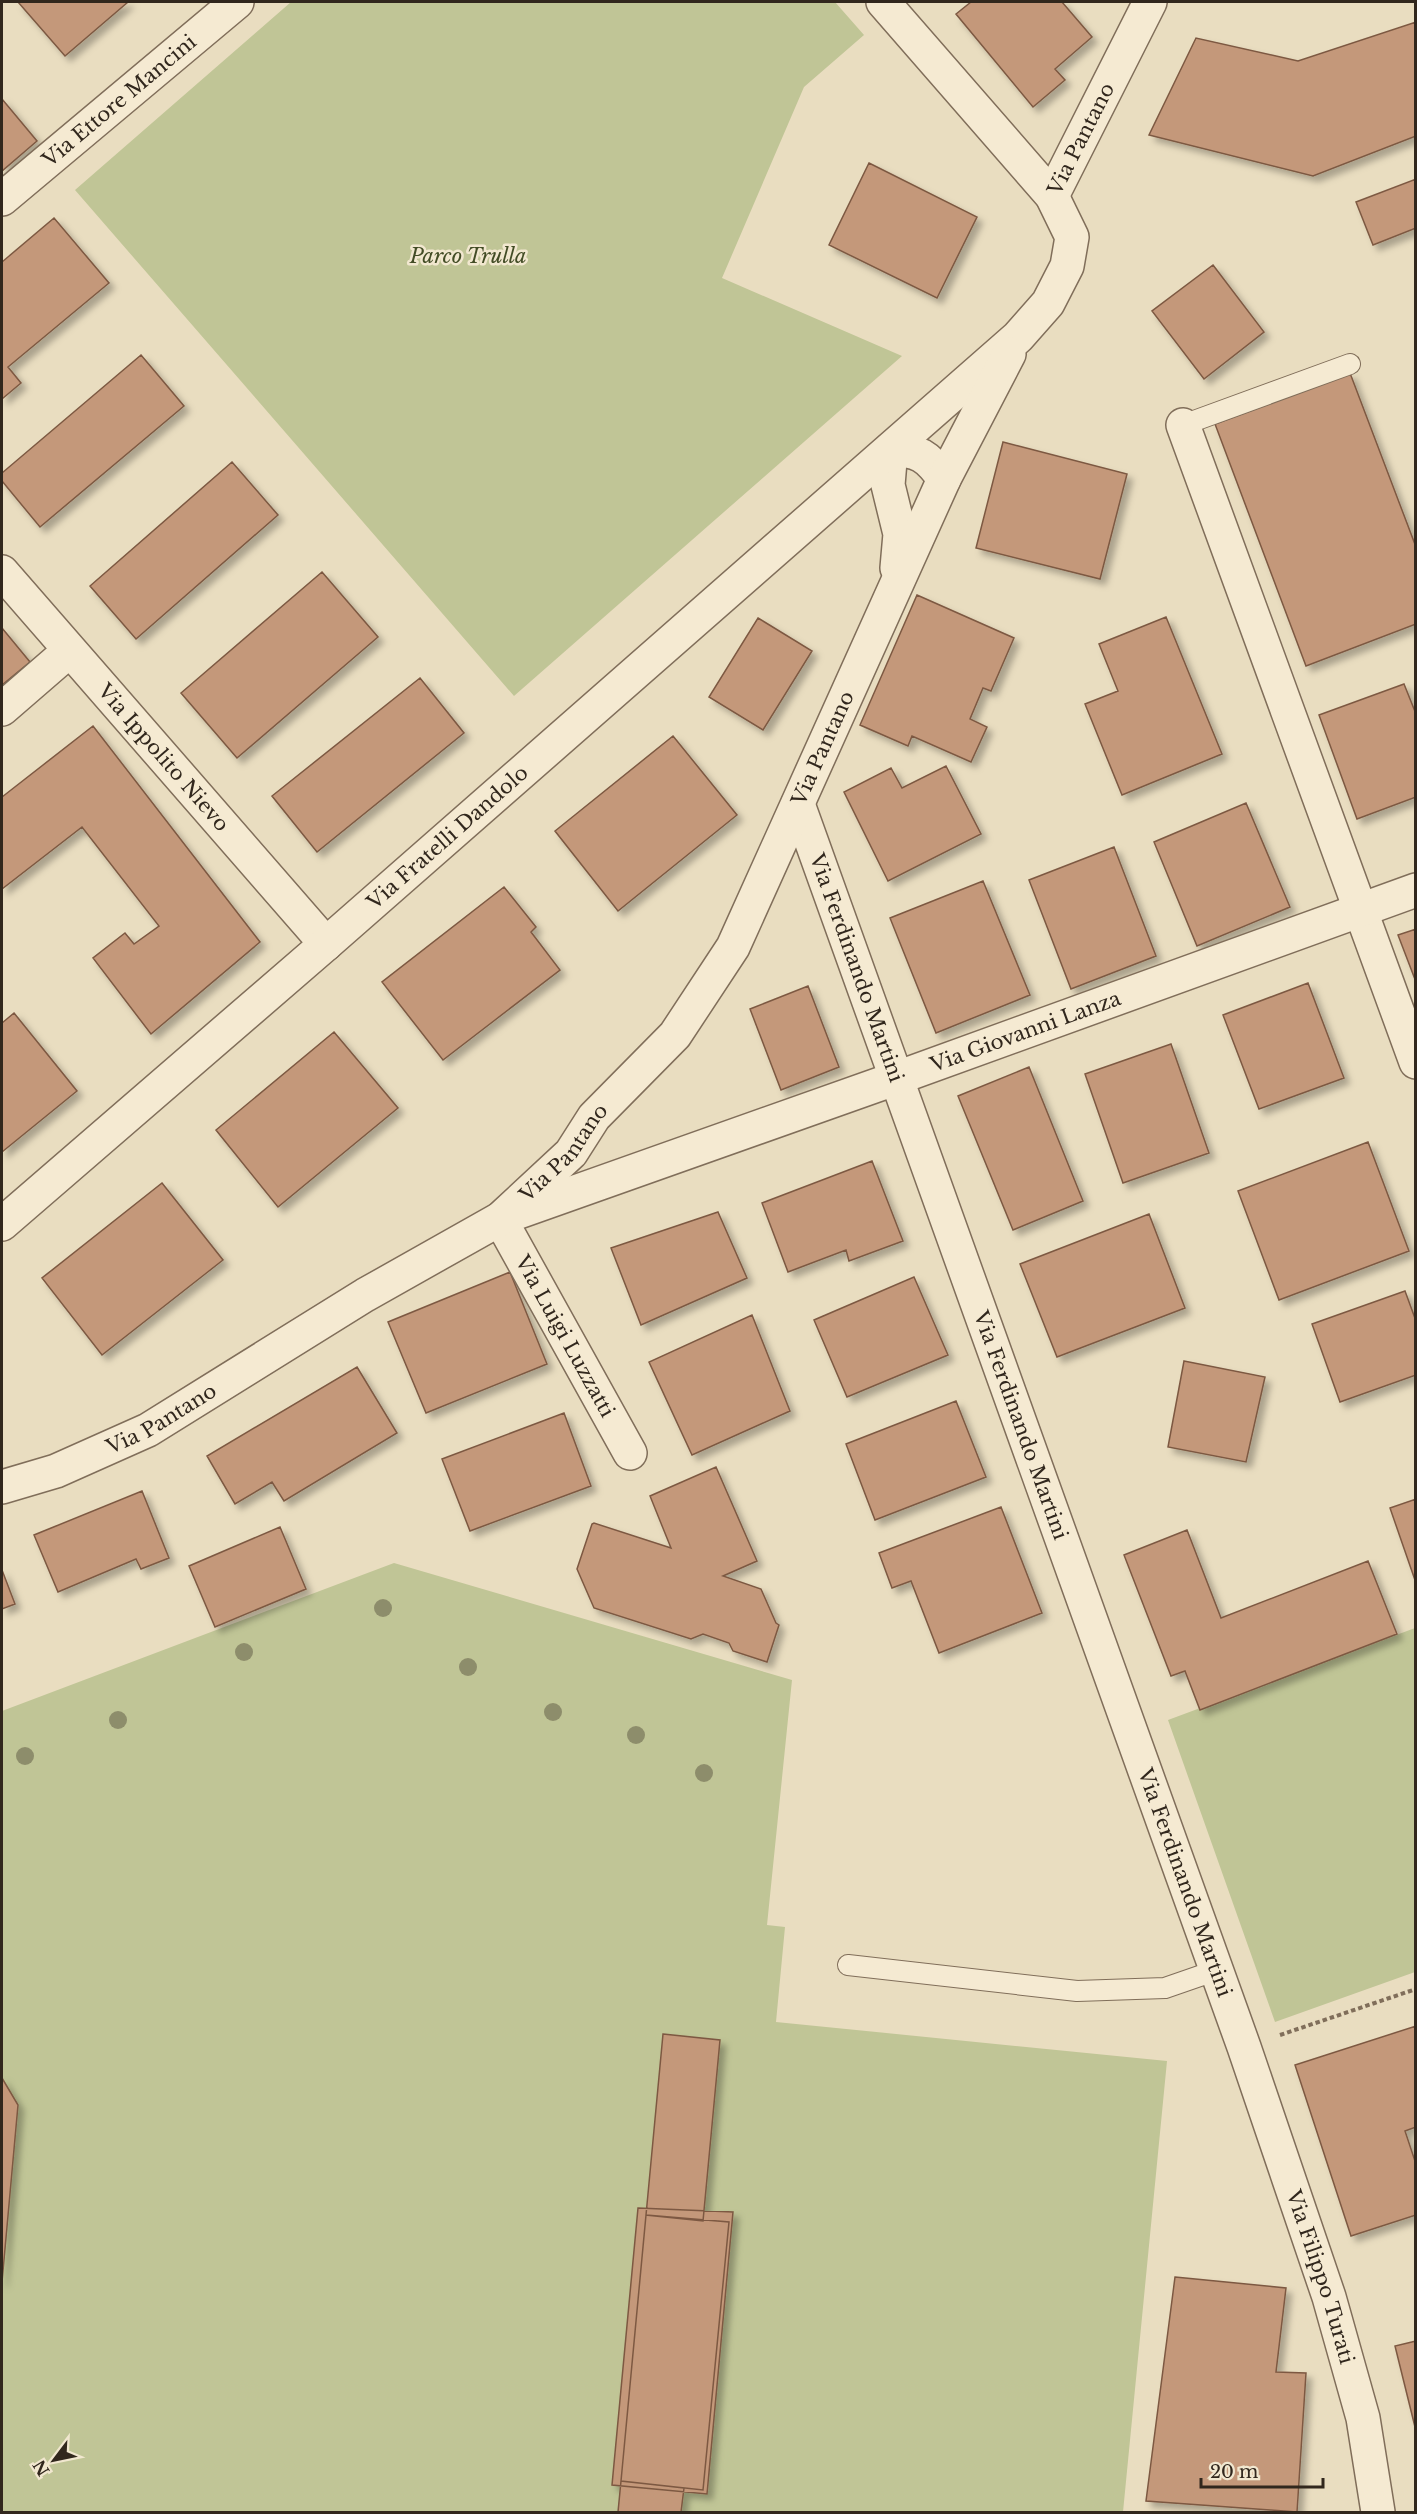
<svg xmlns="http://www.w3.org/2000/svg" width="1417" height="2514" font-family="'Libre Baskerville',serif">
  <style>
    .green { fill: #c0c596 }
    .building { fill: #c4987a; stroke: #7d5942; stroke-width: 1.5; filter: url(#shadow) }
    .lines { fill: none; stroke-linecap: round; stroke-linejoin: round }
    .service-casing { stroke: #806e5a; stroke-width: 22 }
    .minor-casing { stroke: #806e5a; stroke-width: 36 }
    .path { stroke: #806e5a; stroke-width: 4; stroke-dasharray: 4.5 3; stroke-linecap: butt }
    .service { stroke: #f5ead2; stroke-width: 20 }
    .minor { stroke: #f5ead2; stroke-width: 33 }
    .tree { fill: #8d8d6b }
    .labels { text-anchor: middle; dominant-baseline: central; stroke-width: 5; stroke-linejoin: round; paint-order: stroke }
    .street-label { font-size: 20px; fill: #31271d; stroke: #f1e7cf }
    .park-label { font-size: 20px; font-style: italic; fill: #424c25; stroke: #f1e7cf }
  </style>
  <defs>
    <filter id="shadow"><feDropShadow dx="5.5" dy="5.5" stdDeviation="3" flood-color="#0004"/></filter>
  </defs>
  <rect width="100%" height="100%" fill="#e9ddc0"/>
  <path class="green" d="M 291,2 L 835,2 L 864,35 L 804,87 L 722,278 L 902,356 L 514,696 L 75,190 Z
    M 394,1563 L 792,1680 L 767,1925 L 785,1927 L 776,2022 L 1167,2061 L 1123,2512 L 2,2512 L 2,1711 Z
    M 1415,1628 L 1415,1972 L 1275,2022 L 1168,1720 Z"/>
  <path class="building" d="M 18,2 L 128,2 L 65,56 Z
    M 971,2 L 1062,2 L 1092,37 L 1055,69 L 1065,80 L 1033,107 L 956,14 Z
    M 1416,22 L 1416,136 L 1313,176 L 1149,135 L 1196,38 L 1298,61 Z
    M 2,99 L 37,141 L 2,171 Z
    M 869,163 L 977,217 L 937,298 L 829,245 Z
    M 1416,179 L 1416,228 L 1373,245 L 1356,202 Z
    M 54,218 L 109,283 L 8,367 L 21,383 L 2,399 L 2,262 Z
    M 1213,265 L 1264,332 L 1204,379 L 1152,311 Z
    M 141,355 L 184,406 L 40,527 L 2,481 L 2,473 Z
    M 1350,373 L 1416,547 L 1416,624 L 1306,666 L 1215,424 Z
    M 1003,442 L 1127,474 L 1100,579 L 976,548 Z
    M 232,462 L 278,515 L 136,639 L 90,586 Z
    M 322,572 L 378,637 L 237,758 L 181,693 Z
    M 917,595 L 1014,638 L 991,691 L 983,688 L 970,719 L 987,727 L 971,762 L 912,736 L 908,746 L 860,725 Z
    M 1166,617 L 1222,754 L 1122,795 L 1085,704 L 1118,691 L 1099,644 Z
    M 758,618 L 812,651 L 763,730 L 709,697 Z
    M 2,628 L 30,662 L 2,685 Z
    M 420,678 L 464,733 L 317,852 L 272,796 Z
    M 1404,684 L 1416,714 L 1416,797 L 1357,819 L 1319,715 Z
    M 93,726 L 260,942 L 151,1034 L 93,958 L 125,933 L 134,944 L 159,926 L 82,827 L 2,889 L 2,797 Z
    M 673,736 L 737,815 L 618,911 L 555,831 Z
    M 946,766 L 981,834 L 888,881 L 844,792 L 891,768 L 902,788 Z
    M 1246,803 L 1290,907 L 1197,946 L 1154,842 Z
    M 1114,847 L 1156,956 L 1071,989 L 1029,880 Z
    M 983,881 L 1030,995 L 936,1033 L 890,918 Z
    M 504,887 L 536,927 L 531,932 L 560,970 L 443,1060 L 382,982 Z
    M 1416,929 L 1416,982 L 1398,935 Z
    M 1308,983 L 1344,1078 L 1259,1109 L 1223,1015 Z
    M 808,986 L 839,1067 L 781,1090 L 750,1009 Z
    M 14,1013 L 77,1091 L 2,1152 L 2,1023 Z
    M 334,1032 L 398,1108 L 278,1207 L 216,1130 Z
    M 1171,1044 L 1209,1153 L 1123,1183 L 1085,1074 Z
    M 1029,1067 L 1083,1201 L 1013,1230 L 958,1096 Z
    M 1368,1142 L 1409,1251 L 1279,1300 L 1238,1191 Z
    M 872,1161 L 903,1241 L 849,1261 L 846,1250 L 788,1272 L 762,1203 Z
    M 162,1183 L 223,1260 L 102,1355 L 42,1278 Z
    M 718,1212 L 747,1278 L 641,1325 L 611,1248 Z
    M 1149,1214 L 1185,1308 L 1057,1357 L 1020,1264 Z
    M 510,1272 L 547,1364 L 426,1413 L 388,1322 Z
    M 914,1277 L 948,1355 L 847,1397 L 814,1320 Z
    M 1405,1291 L 1416,1321 L 1416,1375 L 1340,1402 L 1312,1324 Z
    M 752,1315 L 790,1411 L 692,1455 L 649,1362 Z
    M 1184,1361 L 1265,1377 L 1246,1462 L 1168,1447 Z
    M 357,1367 L 397,1433 L 284,1501 L 272,1482 L 235,1504 L 207,1456 Z
    M 956,1401 L 986,1477 L 875,1520 L 846,1444 Z
    M 564,1413 L 591,1486 L 470,1531 L 442,1459 Z
    M 716,1467 L 757,1561 L 723,1576 L 761,1589 L 776,1623 L 779,1625 L 767,1662 L 733,1651 L 729,1643 L 703,1634 L 691,1639 L 594,1608 L 577,1569 L 592,1524 L 594,1523 L 671,1548 L 650,1496 Z
    M 142,1491 L 169,1558 L 141,1569 L 136,1559 L 58,1592 L 34,1535 Z
    M 1416,1499 L 1416,1583 L 1390,1508 Z
    M 1001,1507 L 1042,1613 L 939,1653 L 911,1581 L 892,1588 L 879,1553 Z
    M 280,1527 L 306,1589 L 215,1627 L 189,1566 Z
    M 1187,1530 L 1221,1618 L 1368,1561 L 1397,1634 L 1200,1710 L 1185,1671 L 1171,1676 L 1124,1555 Z
    M 2,1570 L 15,1604 L 2,1609 Z
    M 1416,2026 L 1416,2127 L 1405,2131 L 1416,2164 L 1416,2215 L 1351,2236 L 1295,2065 Z
    M 663,2034 L 720,2040 L 703,2221 L 646,2215 Z
    M 2,2078 L 18,2105 L 2,2282 Z
    M 638,2208 L 733,2212 L 707,2494 L 612,2485 Z
    M 646,2215 L 729,2222 L 703,2490 L 621,2481 Z
    M 1175,2277 L 1286,2288 L 1276,2372 L 1306,2373 L 1297,2512 L 1146,2501 Z
    M 1416,2341 L 1416,2431 L 1395,2346 Z
    M 621,2481 L 684,2488 L 681,2512 L 618,2512 Z"/>
  <g class="lines">
    <g class="service-casing">
      <path id="service" d="M 1183,425 L 1350,364
        M 848,1965 L 1077,1991 L 1165,1988 L 1217,1970"/>
    </g>
    <g class="minor-casing">
      <g id="minor">
        <path id="s1" d="M 1052,196 L 1150,2"/>
        <path id="s2" d="M 2,199 L 237,2"/>
        <path d="M 1183,425 L 1416,1062"/>
        <path d="M 891,449 L 888,485 L 900,534 L 897,568"/>
        <path d="M 891,449 C 919,451 927,455 944,479"/>
        <path id="s3" d="M 2,572 L 326,944"/>
        <path d="M 2,709 L 69,651"/>
        <path id="s4" d="M 798,804 L 1244,2047 L 1329,2297 L 1363,2418 L 1378,2512"/>
        <path id="s5" d="M 513,1214 L 897,1078 L 1416,890"/>
        <path id="s6" d="M 500,1219 L 630,1453"/>
        <path id="s7" d="M 2,1224 L 326,944 L 1018,337 L 1048,303 L 1067,266 L 1072,237 L 1052,196 L 883,2"/>
        <path id="s8" d="M 2,1487 L 56,1471 L 148,1430 L 365,1295 L 500,1219 L 571,1153 L 594,1117 L 675,1035 L 733,947 L 944,479 L 1009,354"/>
      </g>
    </g>
    <path class="path" d="M 1280,2035 L 1416,1989"/>
    <use href="#service" class="service"/>
    <use href="#minor" class="minor"/>
  </g>
  <g class="tree">
    <circle cx="383" cy="1608" r="9"/>
    <circle cx="244" cy="1652" r="9"/>
    <circle cx="468" cy="1667" r="9"/>
    <circle cx="553" cy="1712" r="9"/>
    <circle cx="118" cy="1720" r="9"/>
    <circle cx="636" cy="1735" r="9"/>
    <circle cx="25" cy="1756" r="9"/>
    <circle cx="704" cy="1773" r="9"/>
  </g>
  <g class="labels">
    <g class="street-label">
      <text stroke="none"><textPath href="#s2" startOffset="153">Via Ettore Mancini</textPath></text>
      <text stroke="none"><textPath href="#s1" startOffset="64">Via Pantano</textPath></text>
      <text stroke="none"><textPath href="#s8" startOffset="1146">Via Pantano</textPath></text>
      <text stroke="none"><textPath href="#s3" startOffset="246">Via Ippolito Nievo</textPath></text>
      <text stroke="none"><textPath href="#s7" startOffset="590">Via Fratelli Dandolo</textPath></text>
      <text stroke="none"><textPath href="#s4" startOffset="174">Via Ferdinando Martini</textPath></text>
      <text stroke="none"><textPath href="#s5" startOffset="544">Via Giovanni Lanza</textPath></text>
      <text stroke="none"><textPath href="#s8" startOffset="660">Via Pantano</textPath></text>
      <text stroke="none"><textPath href="#s6" startOffset="134">Via Luigi Luzzatti</textPath></text>
      <text stroke="none"><textPath href="#s8" startOffset="174">Via Pantano</textPath></text>
      <text stroke="none"><textPath href="#s4" startOffset="660">Via Ferdinando Martini</textPath></text>
      <text stroke="none"><textPath href="#s4" startOffset="1146">Via Ferdinando Martini</textPath></text>
      <text stroke="none"><textPath href="#s4" startOffset="1563">Via Filippo Turati</textPath></text>
    </g>
    <g class="park-label">
      <text x="468" y="256">Parco Trulla</text>
    </g>
  </g>
  <rect width="1417" height="2514" fill="none" stroke="#31271d" stroke-width="6"/>
  <g transform="translate(54 2460) rotate(238)" stroke="#f1e7cf" stroke-width="4.5" paint-order="stroke">
  <path d="M0-4.5L10 22L0 15L-10 22Z" fill="#31271d"/>
  <text y="-9" font-size="16" font-weight="bold" text-anchor="middle" fill="#31271d">N</text>
  </g>
  <path d="M1201 2478v9h122v-9" fill="none" stroke="#31271d" stroke-width="3"/>
  <text x="1210" y="2478" font-size="18" fill="#31271d" stroke="#f1e7cf" stroke-width="4.5" paint-order="stroke">20 m</text>
</svg>
